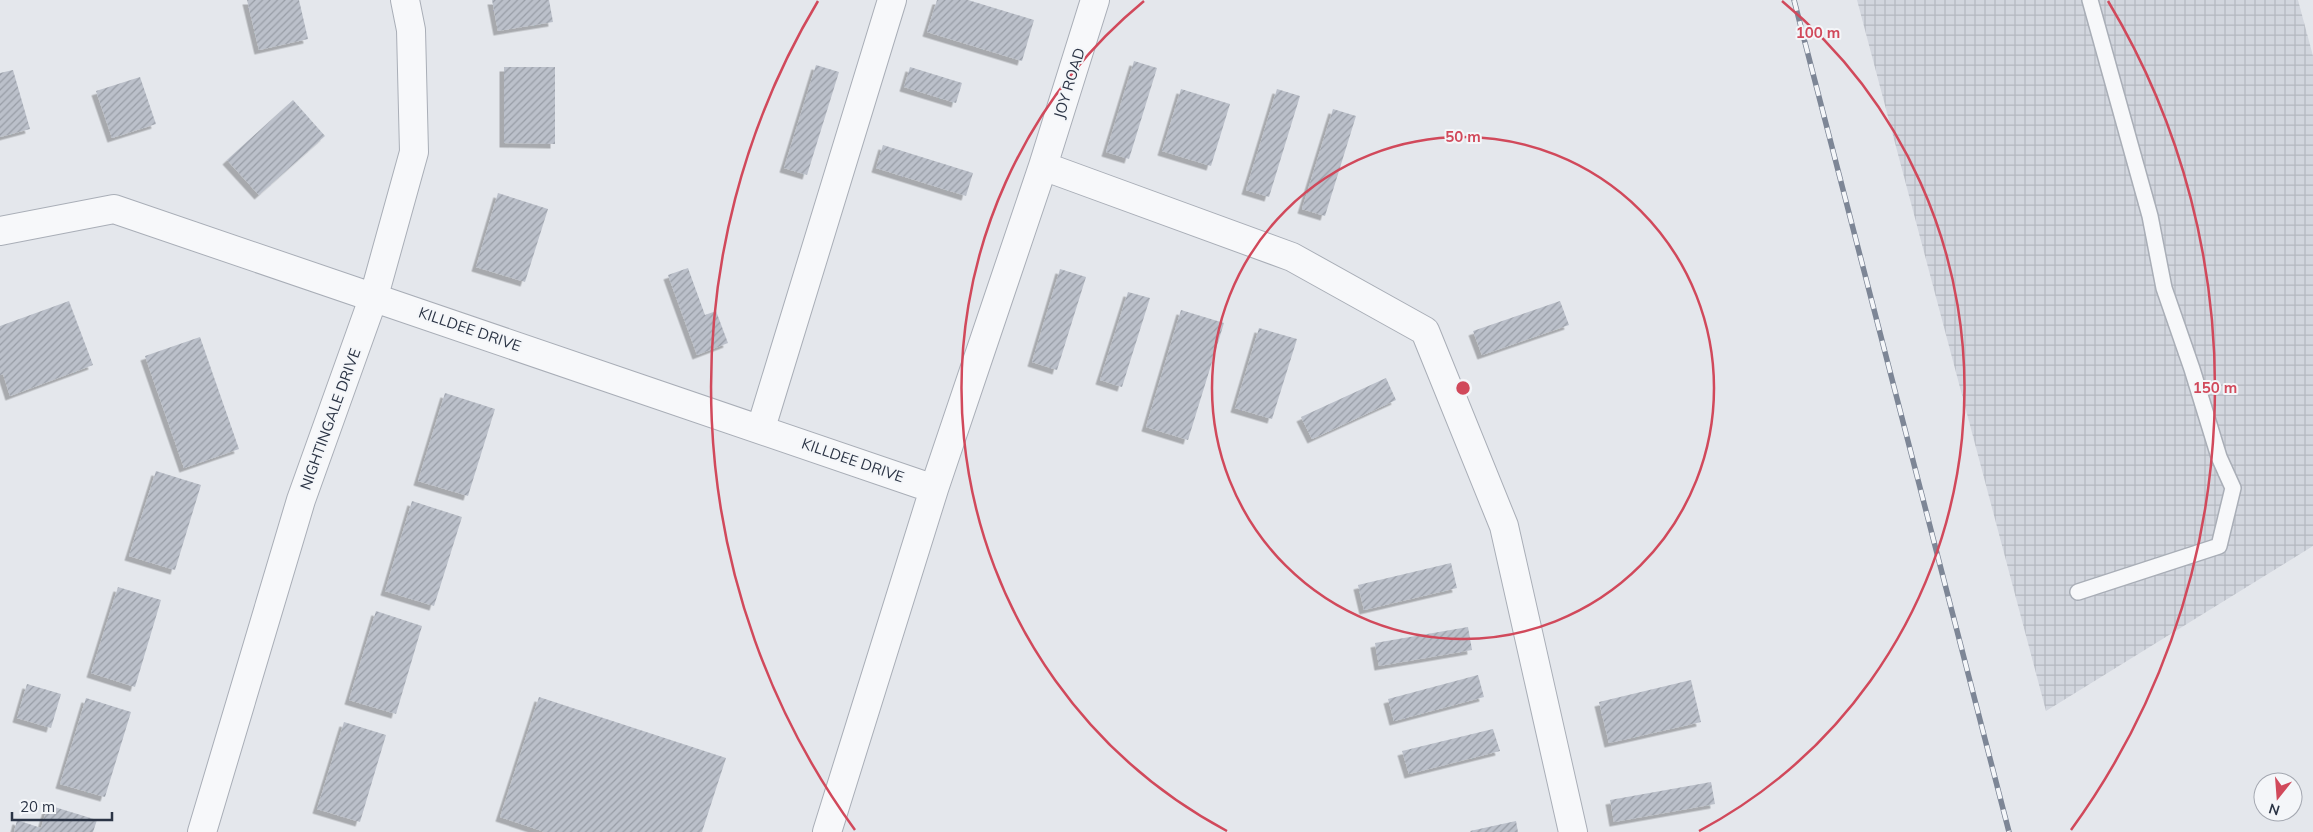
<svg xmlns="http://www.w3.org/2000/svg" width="2313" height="832" font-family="Mulish,sans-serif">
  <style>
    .industrial { fill: url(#industrial-grid) }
    .building { fill: url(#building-hatch); filter: url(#shadow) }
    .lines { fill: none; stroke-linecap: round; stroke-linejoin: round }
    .lane-casing { stroke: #a9aeb7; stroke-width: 18 }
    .street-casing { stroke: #a9aeb7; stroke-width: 30 }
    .lane { stroke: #f7f8fa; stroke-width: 15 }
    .street { stroke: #f7f8fa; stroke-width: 28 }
    .rail-casing { stroke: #7d8696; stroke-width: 5.5 }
    .rail { stroke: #f4f6f9; stroke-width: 4; stroke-dasharray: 11; stroke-linecap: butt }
    .ring { fill: none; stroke: #d1495b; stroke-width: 2.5 }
    .labels { text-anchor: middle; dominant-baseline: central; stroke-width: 4; stroke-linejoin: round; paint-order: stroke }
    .street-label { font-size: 15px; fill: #2b3445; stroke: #f4f6f9 }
    .centre { fill: #d1495b; stroke: #f4f6f9; stroke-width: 2.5 }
    .ring-label { font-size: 15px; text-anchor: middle; font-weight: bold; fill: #d1495b; stroke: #f4f6f9; stroke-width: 4; stroke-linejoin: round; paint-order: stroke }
  </style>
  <defs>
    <pattern id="industrial-grid" width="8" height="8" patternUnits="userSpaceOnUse" patternTransform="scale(1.25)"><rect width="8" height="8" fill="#d2d6de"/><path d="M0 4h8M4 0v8" fill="none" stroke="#b4b8c0"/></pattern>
    <pattern id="building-hatch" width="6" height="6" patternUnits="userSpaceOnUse" patternTransform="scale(1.25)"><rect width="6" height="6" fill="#bbc0ca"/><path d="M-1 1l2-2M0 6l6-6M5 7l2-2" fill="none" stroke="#989da6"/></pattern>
    <filter id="shadow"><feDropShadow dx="-4.5" dy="4.5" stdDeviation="0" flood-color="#0004"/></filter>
  </defs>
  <rect width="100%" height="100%" fill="#e4e7ec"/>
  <path class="industrial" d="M 1857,0 L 2298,0 L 2313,56 L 2313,546 L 2046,711 Z"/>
  <path class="building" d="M 247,0 L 299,0 L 308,39 L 259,50 Z
    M 492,0 L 549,0 L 553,22 L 498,31 Z
    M 937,0 L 968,0 L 1034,20 L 1022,61 L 927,32 Z
    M 1134,61 L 1157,68 L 1129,159 L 1106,152 Z
    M 816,65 L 839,72 L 807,175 L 784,168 Z
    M 504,67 L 555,67 L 555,144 L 504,143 Z
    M 910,67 L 962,83 L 956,103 L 904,87 Z
    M 13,70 L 30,129 L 0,137 L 0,73 Z
    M 140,77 L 156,124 L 112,138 L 96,91 Z
    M 1181,89 L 1230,104 L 1211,166 L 1162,151 Z
    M 1277,89 L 1300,96 L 1269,197 L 1246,190 Z
    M 293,100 L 325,136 L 259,195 L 227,160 Z
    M 1333,109 L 1356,116 L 1325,216 L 1302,209 Z
    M 883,145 L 973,173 L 966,196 L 876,168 Z
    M 498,193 L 548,209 L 525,282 L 476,267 Z
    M 688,268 L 705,315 L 716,311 L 728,343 L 697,355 L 668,275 Z
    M 1060,269 L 1086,277 L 1057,370 L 1032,362 Z
    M 1128,292 L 1150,298 L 1122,387 L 1100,380 Z
    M 69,301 L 93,365 L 10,396 L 3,374 L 0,375 L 0,326 Z
    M 1560,301 L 1569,325 L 1482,355 L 1473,331 Z
    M 1181,310 L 1224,323 L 1188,440 L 1146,427 Z
    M 1259,328 L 1297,339 L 1272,419 L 1235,408 Z
    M 200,337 L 239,449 L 184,468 L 145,356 Z
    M 1386,378 L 1396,400 L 1312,439 L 1301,417 Z
    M 445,393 L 495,409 L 468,496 L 418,481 Z
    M 156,471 L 201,485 L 175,570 L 129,556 Z
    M 412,501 L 462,517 L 434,606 L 385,591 Z
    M 1451,563 L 1457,588 L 1364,610 L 1358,585 Z
    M 118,587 L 161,600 L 135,687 L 91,673 Z
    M 376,611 L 422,626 L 396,714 L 349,700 Z
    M 1468,627 L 1472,650 L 1379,666 L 1375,643 Z
    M 1478,675 L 1484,697 L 1394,721 L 1388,699 Z
    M 1691,680 L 1701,722 L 1609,743 L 1599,702 Z
    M 27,684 L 61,694 L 51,728 L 17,718 Z
    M 539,697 L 726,758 L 702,832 L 545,832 L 500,817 Z
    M 86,698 L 131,712 L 105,797 L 60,784 Z
    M 344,722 L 386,735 L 360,822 L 317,809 Z
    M 1493,729 L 1500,751 L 1409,774 L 1402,751 Z
    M 1711,782 L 1715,804 L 1614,822 L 1610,800 Z
    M 48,805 L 97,820 L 93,832 L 14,832 L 17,820 L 41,828 Z
    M 1516,821 L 1518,832 L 1471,832 L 1470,831 Z"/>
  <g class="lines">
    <g class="lane-casing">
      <path id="lane" d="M 2078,592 L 2219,546 L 2233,488 L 2219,457 L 2192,369 L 2164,288 L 2150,216 L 2090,0"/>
    </g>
    <g class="street-casing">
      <path id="street" d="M 1043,166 L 1292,257 L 1425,331 L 1504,526 L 1573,832
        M 0,231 L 114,209 L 934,489
        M 761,428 L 892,0
        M 202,832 L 301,500 L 374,296 L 414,152 L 411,30 L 405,0
        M 827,832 L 934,489 L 1043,166 L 1095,0"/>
    </g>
    <use href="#lane" class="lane"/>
    <use href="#street" class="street"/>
    <g class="rail-casing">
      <path id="rail" d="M 1794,0 L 2009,832"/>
    </g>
    <use href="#rail" class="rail"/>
  </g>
  <g class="ring">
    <circle cx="1463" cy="388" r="251"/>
    <path d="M1227 831A502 502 0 0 1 1144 1M1782 1A502 502 0 0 1 1699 831"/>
    <path d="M855 830A752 752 0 0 1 818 1M2108 1A752 752 0 0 1 2071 830"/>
  </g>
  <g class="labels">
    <g class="street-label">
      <text transform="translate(1069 83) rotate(-73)">JOY ROAD</text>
      <text transform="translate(470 329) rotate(19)">KILLDEE DRIVE</text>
      <text transform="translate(330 419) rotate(-70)">NIGHTINGALE DRIVE</text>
      <text transform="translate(853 460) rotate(19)">KILLDEE DRIVE</text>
    </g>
  </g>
  <circle cx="1463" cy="388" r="8" class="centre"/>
  <g class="ring-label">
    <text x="1818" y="38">100 m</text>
    <text x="1463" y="142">50 m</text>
    <text x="2215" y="393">150 m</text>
  </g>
  <g transform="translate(2278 797) rotate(197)"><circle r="24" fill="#f4f6f9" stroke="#a4a8b1"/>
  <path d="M0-4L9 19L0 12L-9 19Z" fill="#d1495b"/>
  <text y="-8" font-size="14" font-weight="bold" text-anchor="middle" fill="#2b3445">N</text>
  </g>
  <path d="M12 812v8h100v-8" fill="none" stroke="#2b3445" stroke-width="2.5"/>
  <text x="20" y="812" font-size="15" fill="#2b3445" stroke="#f4f6f9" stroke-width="4" paint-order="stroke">20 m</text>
</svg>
